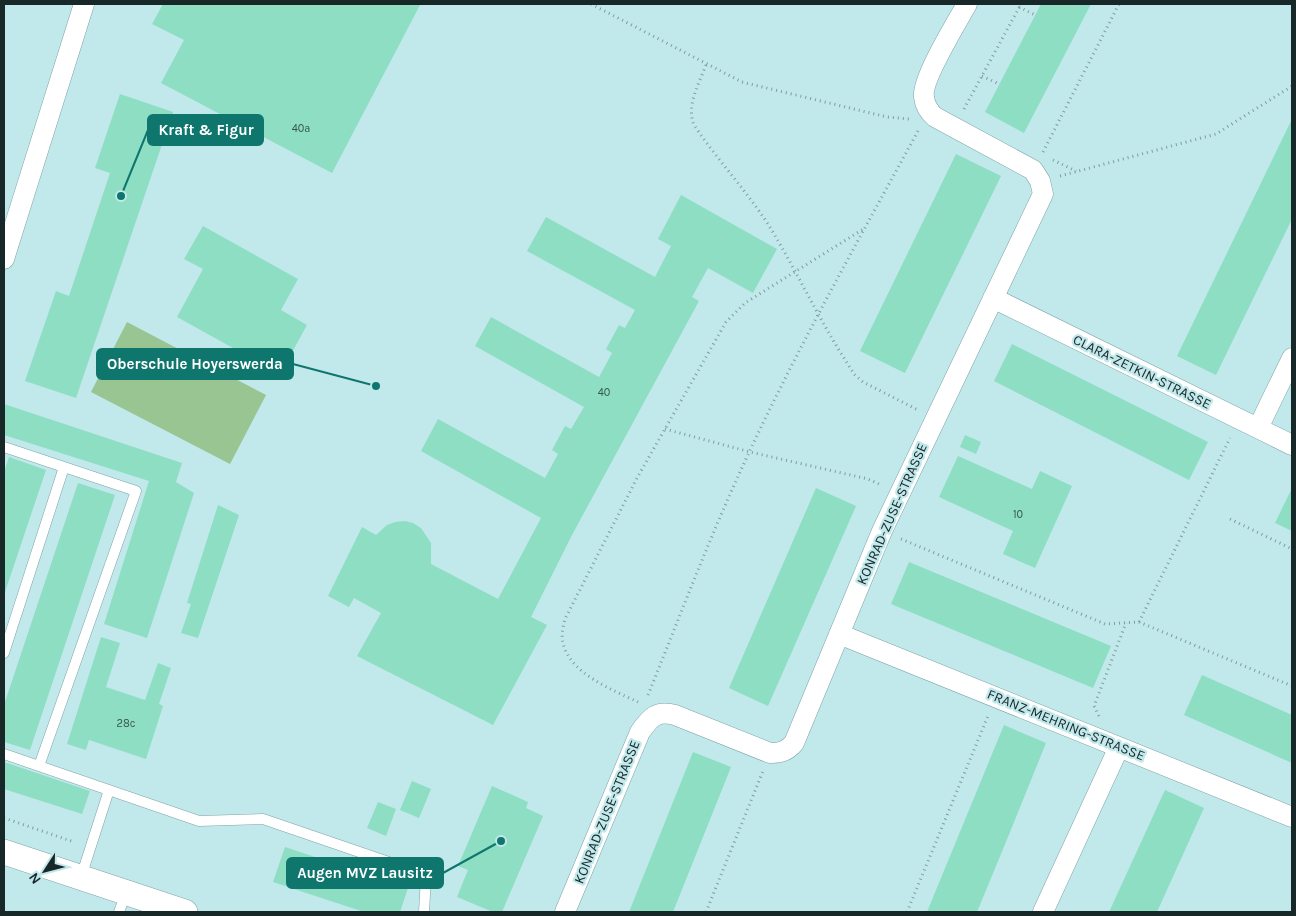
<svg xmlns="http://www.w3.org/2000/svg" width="1296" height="916" font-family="Karla,sans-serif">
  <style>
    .grass { fill: #98c591 }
    .building { fill: #8edec4 }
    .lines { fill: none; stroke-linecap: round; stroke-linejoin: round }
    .service-casing { stroke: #7ea4a6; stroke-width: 11 }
    .minor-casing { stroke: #7ea4a6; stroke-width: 21 }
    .tertiary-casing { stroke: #7ea4a6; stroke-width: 26 }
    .path { stroke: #7f9d9f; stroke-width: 3; stroke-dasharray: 1 4; stroke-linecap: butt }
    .service { stroke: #fff; stroke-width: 10 }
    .minor { stroke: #fff; stroke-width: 20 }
    .tertiary { stroke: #fff; stroke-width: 25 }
    .labels { text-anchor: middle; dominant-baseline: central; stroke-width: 4.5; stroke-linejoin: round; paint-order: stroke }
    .number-label { font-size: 11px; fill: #36554f }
    .street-label { font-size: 14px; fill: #182728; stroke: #c1e8eb }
    .leader { fill: none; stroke: #0f766e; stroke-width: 2 }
    .callout-dot { fill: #0f766e; stroke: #c1e8eb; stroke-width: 2 }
    .callout { fill: #0f766e; stroke: #0f766e; stroke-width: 2 }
    .callout-label { font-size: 15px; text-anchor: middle; font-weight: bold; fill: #fff }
  </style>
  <rect width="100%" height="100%" fill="#c1e8eb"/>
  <path class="grass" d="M 127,322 L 266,395 L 230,464 L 91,392 Z"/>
  <path class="building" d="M 163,4 L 417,4 L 420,5 L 332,173 L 161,83 L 184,40 L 152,24 Z
    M 1041,4 L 1091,4 L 1024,133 L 985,112 Z
    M 120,94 L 173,112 L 76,398 L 25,381 L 56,291 L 69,296 L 110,173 L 95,168 Z
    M 1292,119 L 1292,219 L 1216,375 L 1177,356 Z
    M 956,154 L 1001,176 L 905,373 L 860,351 Z
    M 681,195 L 777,249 L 753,293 L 708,268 L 692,297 L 699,301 L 572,535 L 531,617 L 547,625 L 493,725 L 357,656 L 381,613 L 354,598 L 349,607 L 328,596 L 362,527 L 376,535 L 387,525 L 395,522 L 405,521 L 413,523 L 421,528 L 431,543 L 431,564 L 498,599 L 541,518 L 421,451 L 438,419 L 545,478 L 558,454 L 552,450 L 565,426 L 571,429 L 584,407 L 475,346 L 491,317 L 599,377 L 612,353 L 606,349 L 619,325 L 625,328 L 635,310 L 527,251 L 546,217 L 655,277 L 671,246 L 658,239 Z
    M 203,226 L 298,279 L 281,310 L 307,325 L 280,374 L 177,317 L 203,269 L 184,259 Z
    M 1012,344 L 1208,442 L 1189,480 L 994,381 Z
    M 4,404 L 182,463 L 176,482 L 194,493 L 147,638 L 104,624 L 149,481 L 4,435 Z
    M 965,435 L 981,442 L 976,454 L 960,447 Z
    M 958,456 L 1032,489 L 1040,471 L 1072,486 L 1035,568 L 1003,554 L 1013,531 L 939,497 Z
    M 9,457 L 46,470 L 4,595 L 4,472 Z
    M 78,483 L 115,495 L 30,750 L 4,742 L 4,705 Z
    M 816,488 L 856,506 L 768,706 L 729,688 Z
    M 1292,488 L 1292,531 L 1275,523 Z
    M 218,505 L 239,515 L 198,638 L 181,633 L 191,604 L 187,603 Z
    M 909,562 L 1111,646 L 1093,688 L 891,604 Z
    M 101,637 L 120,643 L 106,687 L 145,700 L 158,663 L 171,668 L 159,704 L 163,706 L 146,759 L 89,740 L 86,750 L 67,744 Z
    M 1202,675 L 1292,715 L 1292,763 L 1184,715 Z
    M 1004,725 L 1046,743 L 1008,837 L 977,912 L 927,912 Z
    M 693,752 L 731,767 L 673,912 L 629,912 Z
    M 4,762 L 90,791 L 82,814 L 4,789 Z
    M 412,781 L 431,789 L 419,818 L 400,810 Z
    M 492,786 L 528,802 L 526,808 L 543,816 L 502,912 L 493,912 L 457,897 L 468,870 L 458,866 Z
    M 1165,790 L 1204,808 L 1157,912 L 1109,912 Z
    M 378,802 L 396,809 L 386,836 L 367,828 Z
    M 285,847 L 408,888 L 400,912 L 364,912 L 273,882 Z"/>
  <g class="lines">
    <g class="service-casing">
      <path id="service" d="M 4,447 L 136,491 L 39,766
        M 4,653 L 64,467
        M 4,754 L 199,821 L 263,819 L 415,871 L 426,877 L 424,912
        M 81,877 L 109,790
        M 119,912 L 126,893"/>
    </g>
    <g class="minor-casing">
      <path id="minor" d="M 4,259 L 84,4
        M 993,298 L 1292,445
        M 1258,428 L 1292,358
        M 839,634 L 1292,817
        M 565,912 L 640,732 C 650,718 656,710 675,715 L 770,753 C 781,753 787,751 794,743 L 882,531 L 1043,194 L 1040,181 L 1033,170 L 935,117 C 929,112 925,106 924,97 C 921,80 957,22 967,4
        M 1043,912 L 1119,747"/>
    </g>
    <g class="tertiary-casing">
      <path id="tertiary" d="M 4,852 L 185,912"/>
    </g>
    <path class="path" d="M 591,4 L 742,82 L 887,117 L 909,119
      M 1019,7 L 1035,15
      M 706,65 C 699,84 686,105 694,125 C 718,161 748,192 771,229 C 800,277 823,328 855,375 L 863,382 L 918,410
      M 982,76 L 999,84
      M 964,109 L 1021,4
      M 1043,152 L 1119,4
      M 1053,160 L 1076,171
      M 1060,176 L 1216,134 L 1292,86
      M 665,429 L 750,452 L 868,479 L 881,485
      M 1230,519 L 1292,549
      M 901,539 L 1105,624 L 1139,622 L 1292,686
      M 1139,622 L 1230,438
      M 648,695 C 680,616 710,536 746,459 C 798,347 859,239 918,131
      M 638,702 C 613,690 570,674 563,643 C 561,635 563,627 565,619 L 637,478 L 726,322 L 745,303 L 865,228
      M 1099,716 L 1094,706 L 1126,623
      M 4,818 L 74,842
      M 706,912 L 763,771
      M 907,912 L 988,716"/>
    <use href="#service" class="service"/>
    <use href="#minor" class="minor"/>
    <use href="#tertiary" class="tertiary"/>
  </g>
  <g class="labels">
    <g class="number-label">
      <text x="301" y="128">40a</text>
      <text x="604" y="392">40</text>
      <text x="1018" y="514">10</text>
      <text x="126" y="723">28c</text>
    </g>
    <g class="street-label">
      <text transform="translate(1142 372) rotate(26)">CLARA-ZETKIN-STRASSE</text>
      <text transform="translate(892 514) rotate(-66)">KONRAD-ZUSE-STRASSE</text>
      <text transform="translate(1066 725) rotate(22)">FRANZ-MEHRING-STRASSE</text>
      <text transform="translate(607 812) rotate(-68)">KONRAD-ZUSE-STRASSE</text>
    </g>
  </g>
  <path class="leader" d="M121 196L148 130M376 386L293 364M501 841L443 873"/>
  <g class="callout-dot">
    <circle cx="121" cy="196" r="5"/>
    <circle cx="376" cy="386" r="5"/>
    <circle cx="501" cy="841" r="5"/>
  </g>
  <g class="callout">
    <rect x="148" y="115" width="115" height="30" rx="5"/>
    <rect x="97" y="349" width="196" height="30" rx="5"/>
    <rect x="287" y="858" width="156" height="30" rx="5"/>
  </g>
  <g class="callout-label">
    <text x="206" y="135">Kraft &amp; Figur</text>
    <text x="195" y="369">Oberschule Hoyerswerda</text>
    <text x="365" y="878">Augen MVZ Lausitz</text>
  </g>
  <rect width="1296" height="916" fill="none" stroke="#182728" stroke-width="10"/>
  <g transform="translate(45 871) rotate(234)" stroke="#c1e8eb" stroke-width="4" paint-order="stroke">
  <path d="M0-4L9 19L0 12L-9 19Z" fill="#182728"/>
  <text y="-8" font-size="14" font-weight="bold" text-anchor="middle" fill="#182728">N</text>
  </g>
</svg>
